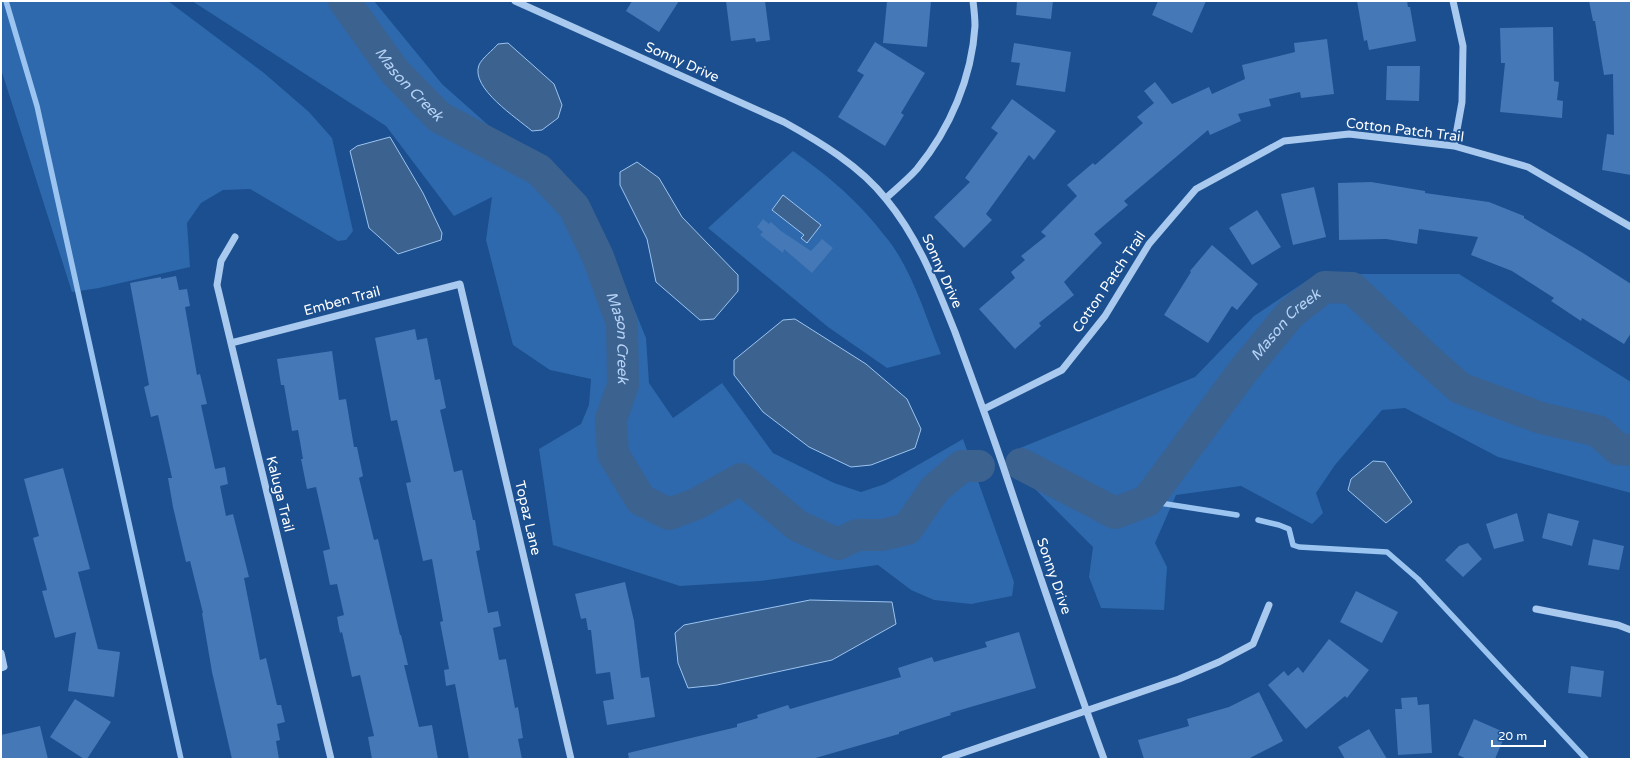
<svg xmlns="http://www.w3.org/2000/svg" width="1632" height="760" font-family="'Varela Round',sans-serif">
  <style>
    .green { fill: #2e69ad }
    .water { fill: #3c6290; stroke: #9cc4f0 }
    .lines { fill: none; stroke-linecap: round; stroke-linejoin: round }
    .stream { stroke: #9cc4f0; stroke-width: 5.5 }
    .river { stroke: #3c6290; stroke-width: 32 }
    .building { fill: #4478b7 }
    .minor { stroke: #a9c9ee; stroke-width: 7 }
    .labels { text-anchor: middle; dominant-baseline: central; stroke-width: 4; stroke-linejoin: round; paint-order: stroke }
    .street-label { font-size: 14px; fill: #fff; stroke: #1b4f8f }
    .water-label { font-size: 15px; font-style: italic; fill: #b5d3f5; stroke: #1b4f8f }
  </style>
  <rect width="100%" height="100%" fill="#1b4f8f"/>
  <path class="green" d="M 1,1 L 168,1 L 264,73 L 309,112 L 332,138 L 353,231 L 346,240 L 338,241 L 250,189 L 223,190 L 201,203 L 187,223 L 190,267 L 99,288 L 72,292 L 1,69 Z
    M 192,1 L 374,1 L 442,84 L 496,132 L 562,177 L 587,201 L 609,247 L 646,338 L 649,383 L 673,418 L 722,383 L 773,453 L 834,483 L 861,492 L 885,484 L 963,439 L 1014,582 L 1012,596 L 971,604 L 934,600 L 911,590 L 878,565 L 760,581 L 680,586 L 553,545 L 539,449 L 581,424 L 589,405 L 591,379 L 550,370 L 513,345 L 486,240 L 492,197 L 454,216 L 386,126 Z
    M 793,151 C 827,175 851,195 877,226 C 882,233 888,239 892,245 C 915,278 926,318 941,354 L 887,368 L 828,327 L 708,228 Z
    M 1317,274 L 1459,274 L 1631,382 L 1631,493 L 1498,457 L 1405,408 L 1382,410 L 1335,465 L 1316,493 L 1323,513 L 1312,524 L 1241,486 L 1176,495 L 1155,543 L 1167,567 L 1164,610 L 1101,608 L 1089,577 L 1093,547 L 1032,486 L 1020,448 L 1195,377 L 1254,316 Z"/>
  <path class="water" d="M 508,43 L 554,84 L 562,105 L 558,118 L 542,130 L 532,131 C 517,118 470,88 479,65 C 482,58 493,50 498,44 Z
    M 390,137 L 423,193 L 442,233 L 441,240 L 398,254 L 369,228 L 350,151 L 357,146 Z
    M 637,162 L 659,178 L 682,217 L 738,275 L 738,291 L 714,319 L 700,320 L 656,282 L 647,239 L 620,185 L 620,172 Z
    M 783,195 L 821,225 L 807,243 L 801,238 L 804,235 L 772,210 Z
    M 795,319 L 866,364 L 907,399 L 921,429 L 915,448 L 871,465 L 851,467 L 809,447 L 763,412 L 734,375 L 734,360 L 783,320 Z
    M 1373,461 L 1385,462 L 1412,502 L 1386,523 L 1348,490 L 1351,479 Z
    M 810,600 L 892,602 L 896,624 L 832,660 L 717,685 L 688,688 L 678,663 L 675,633 L 684,625 Z"/>
  <g class="lines">
    <path class="stream" d="M 6,1 L 37,106 L 181,759
      M 1147,501 L 1237,515
      M 1258,520 L 1279,525 L 1289,529 L 1293,545 L 1299,547 L 1387,552 L 1418,579 L 1586,759"/>
    <g class="river">
      <path id="s1" d="M 344,1 L 395,72 L 439,117 L 539,170 L 574,207 L 598,257 L 622,323 L 623,385 L 611,419 L 613,454 L 641,500 L 669,514 L 696,504 L 741,479 L 798,526 L 838,544 L 857,535 L 882,535 L 907,529 L 935,489 L 962,466 L 979,466"/>
      <path id="s2" d="M 1021,464 L 1115,513 L 1147,501 L 1243,371 L 1291,313 L 1325,287 L 1352,288 L 1425,357 L 1460,388 L 1541,418 L 1598,431 L 1618,449 L 1631,450"/>
    </g>
  </g>
  <path class="building" d="M 632,1 L 679,1 L 659,32 L 626,11 Z
    M 726,1 L 765,1 L 770,40 L 756,42 L 755,38 L 731,41 Z
    M 887,1 L 931,1 L 927,47 L 883,43 Z
    M 1017,1 L 1053,1 L 1051,19 L 1016,15 Z
    M 1158,1 L 1206,1 L 1192,33 L 1152,15 Z
    M 1357,1 L 1407,1 L 1408,7 L 1410,7 L 1416,41 L 1369,50 L 1367,40 L 1364,41 Z
    M 1589,1 L 1631,1 L 1631,175 L 1602,170 L 1607,134 L 1614,135 L 1613,74 L 1604,75 L 1595,21 L 1593,21 Z
    M 1553,27 L 1554,81 L 1559,82 L 1557,100 L 1563,101 L 1562,118 L 1500,112 L 1505,63 L 1501,63 L 1500,28 Z
    M 1327,39 L 1334,94 L 1301,98 L 1300,92 L 1269,99 L 1271,106 L 1238,114 L 1241,121 L 1210,135 L 1208,130 L 1124,201 L 1128,205 L 1094,234 L 1102,243 L 1064,282 L 1074,295 L 1039,323 L 1041,326 L 1015,349 L 979,309 L 1015,278 L 1011,272 L 1025,260 L 1021,256 L 1046,236 L 1041,232 L 1077,196 L 1067,185 L 1093,163 L 1095,165 L 1143,123 L 1137,117 L 1154,103 L 1144,91 L 1155,82 L 1172,104 L 1209,87 L 1212,94 L 1245,79 L 1242,65 L 1295,52 L 1294,43 Z
    M 875,42 L 925,73 L 901,113 L 904,115 L 885,146 L 838,117 L 864,75 L 857,71 Z
    M 1014,43 L 1071,52 L 1065,92 L 1016,85 L 1020,63 L 1011,62 Z
    M 1387,66 L 1420,66 L 1419,101 L 1386,100 Z
    M 1012,99 L 1056,131 L 1034,160 L 1029,155 L 986,214 L 992,220 L 964,248 L 934,217 L 970,182 L 965,178 L 998,133 L 991,128 Z
    M 1371,182 L 1425,191 L 1425,193 L 1489,202 L 1524,216 L 1524,218 L 1583,253 L 1631,284 L 1631,333 L 1624,344 L 1582,318 L 1581,321 L 1551,301 L 1554,298 L 1512,271 L 1471,255 L 1478,237 L 1419,229 L 1417,244 L 1386,239 L 1339,240 L 1338,183 Z
    M 1314,187 L 1326,237 L 1293,245 L 1281,194 Z
    M 1257,210 L 1281,247 L 1252,265 L 1229,228 Z
    M 763,219 L 769,224 L 771,222 L 781,231 L 811,251 L 822,239 L 833,248 L 812,273 L 784,249 L 783,253 L 760,235 L 763,232 L 757,227 Z
    M 1212,245 L 1258,284 L 1237,310 L 1232,306 L 1208,343 L 1164,315 L 1191,272 L 1190,271 Z
    M 176,276 L 179,290 L 187,289 L 190,306 L 185,307 L 197,375 L 200,374 L 207,404 L 201,405 L 215,469 L 225,467 L 228,484 L 220,486 L 226,516 L 233,514 L 249,577 L 244,578 L 260,660 L 266,658 L 277,705 L 281,705 L 285,722 L 277,724 L 280,740 L 276,741 L 279,759 L 232,759 L 212,672 L 202,613 L 203,613 L 190,561 L 186,562 L 173,507 L 168,478 L 172,478 L 158,415 L 151,417 L 144,387 L 149,385 L 130,283 L 161,277 L 161,279 Z
    M 415,329 L 417,340 L 427,338 L 435,380 L 440,379 L 446,408 L 440,410 L 454,472 L 462,470 L 473,520 L 475,520 L 480,550 L 476,551 L 488,613 L 498,611 L 501,626 L 493,628 L 499,660 L 506,659 L 515,708 L 518,707 L 523,738 L 518,739 L 522,759 L 469,759 L 455,684 L 446,686 L 444,670 L 449,669 L 440,622 L 443,621 L 432,559 L 423,561 L 406,483 L 411,482 L 397,420 L 391,421 L 375,338 Z
    M 332,351 L 339,400 L 346,399 L 354,447 L 357,447 L 363,476 L 359,478 L 374,540 L 378,539 L 400,635 L 401,635 L 408,665 L 404,665 L 419,727 L 432,725 L 438,759 L 372,759 L 368,737 L 374,736 L 360,675 L 352,677 L 342,632 L 340,633 L 337,617 L 344,615 L 337,584 L 330,585 L 323,551 L 330,549 L 316,487 L 307,489 L 301,459 L 303,459 L 298,430 L 292,431 L 284,385 L 281,385 L 277,359 Z
    M 63,468 L 90,569 L 78,572 L 98,649 L 120,652 L 114,697 L 68,691 L 76,632 L 55,638 L 42,591 L 47,590 L 33,538 L 39,536 L 24,479 Z
    M 1517,513 L 1524,541 L 1494,549 L 1486,524 Z
    M 1548,513 L 1579,521 L 1572,546 L 1542,538 Z
    M 1593,539 L 1624,546 L 1619,570 L 1588,565 Z
    M 1468,543 L 1482,559 L 1463,577 L 1445,560 L 1459,546 Z
    M 625,582 L 634,621 L 641,678 L 649,677 L 655,717 L 607,725 L 603,701 L 614,699 L 610,672 L 596,674 L 591,630 L 588,630 L 586,618 L 581,619 L 575,594 Z
    M 1356,591 L 1398,612 L 1382,643 L 1340,622 Z
    M 1019,632 L 1036,688 L 950,713 L 951,715 L 899,732 L 899,734 L 812,759 L 629,759 L 628,753 L 737,727 L 737,724 L 758,718 L 757,715 L 788,705 L 790,709 L 901,677 L 898,668 L 932,657 L 934,662 L 987,647 L 985,642 Z
    M 1329,639 L 1369,670 L 1347,698 L 1345,696 L 1306,729 L 1268,685 L 1284,671 L 1288,676 L 1298,667 L 1303,673 Z
    M 1571,666 L 1604,671 L 1601,697 L 1568,693 Z
    M 1259,692 L 1283,741 L 1248,759 L 1144,759 L 1138,740 L 1189,726 L 1187,719 L 1229,707 Z
    M 1417,697 L 1418,705 L 1429,704 L 1432,753 L 1398,755 L 1395,709 L 1402,709 L 1401,698 Z
    M 75,699 L 111,722 L 87,759 L 84,759 L 50,737 Z
    M 1474,719 L 1506,733 L 1495,759 L 1467,759 L 1458,755 Z
    M 40,726 L 48,759 L 1,759 L 1,735 Z
    M 1369,729 L 1387,759 L 1345,759 L 1338,747 Z"/>
  <g class="lines">
    <path class="minor" d="M 515,1 L 784,122 C 820,142 860,166 886,199 C 919,239 936,285 955,332 C 971,376 987,419 1002,463 C 1035,562 1068,661 1104,759
      M 1453,1 L 1463,46 L 1462,102 L 1454,146
      M 886,198 C 896,189 908,179 917,169 C 950,129 972,77 975,26 C 975,18 974,9 973,1
      M 235,237 L 221,261 L 217,285 L 331,759
      M 231,343 L 460,284 L 571,759
      M 984,409 L 1062,370 L 1105,316 L 1149,244 L 1196,189 L 1284,141 L 1349,134 L 1454,146 L 1528,167 L 1631,227
      M 1536,609 L 1618,625 L 1631,630
      M 1,653 L 4,667 L 1,668
      M 945,759 L 1179,679 L 1219,662 L 1253,644 L 1269,605"/>
  </g>
  <g class="labels">
    <g class="street-label">
      <text transform="translate(682 62) rotate(24)">Sonny Drive</text>
      <text transform="translate(1405 130) rotate(7)">Cotton Patch Trail</text>
      <text transform="translate(942 271) rotate(66)">Sonny Drive</text>
      <text transform="translate(1109 282) rotate(-56)">Cotton Patch Trail</text>
      <text transform="translate(342 301) rotate(-15)">Emben Trail</text>
      <text transform="translate(280 494) rotate(76)">Kaluga Trail</text>
      <text transform="translate(528 518) rotate(77)">Topaz Lane</text>
      <text transform="translate(1054 576) rotate(71)">Sonny Drive</text>
    </g>
    <g class="water-label">
      <text stroke="none"><textPath href="#s1" startOffset="106">Mason Creek</textPath></text>
      <text stroke="none"><textPath href="#s2" startOffset="365">Mason Creek</textPath></text>
      <text stroke="none"><textPath href="#s1" startOffset="454">Mason Creek</textPath></text>
    </g>
  </g>
  <rect width="1632" height="760" fill="none" stroke="#ffffff" stroke-width="4"/>
  <path d="M1492 740v6h53v-6" fill="none" stroke="#ffffff" stroke-width="2"/>
  <text x="1498" y="740" font-size="12" fill="#ffffff" stroke="#1b4f8f" stroke-width="3" paint-order="stroke">20 m</text>
</svg>
